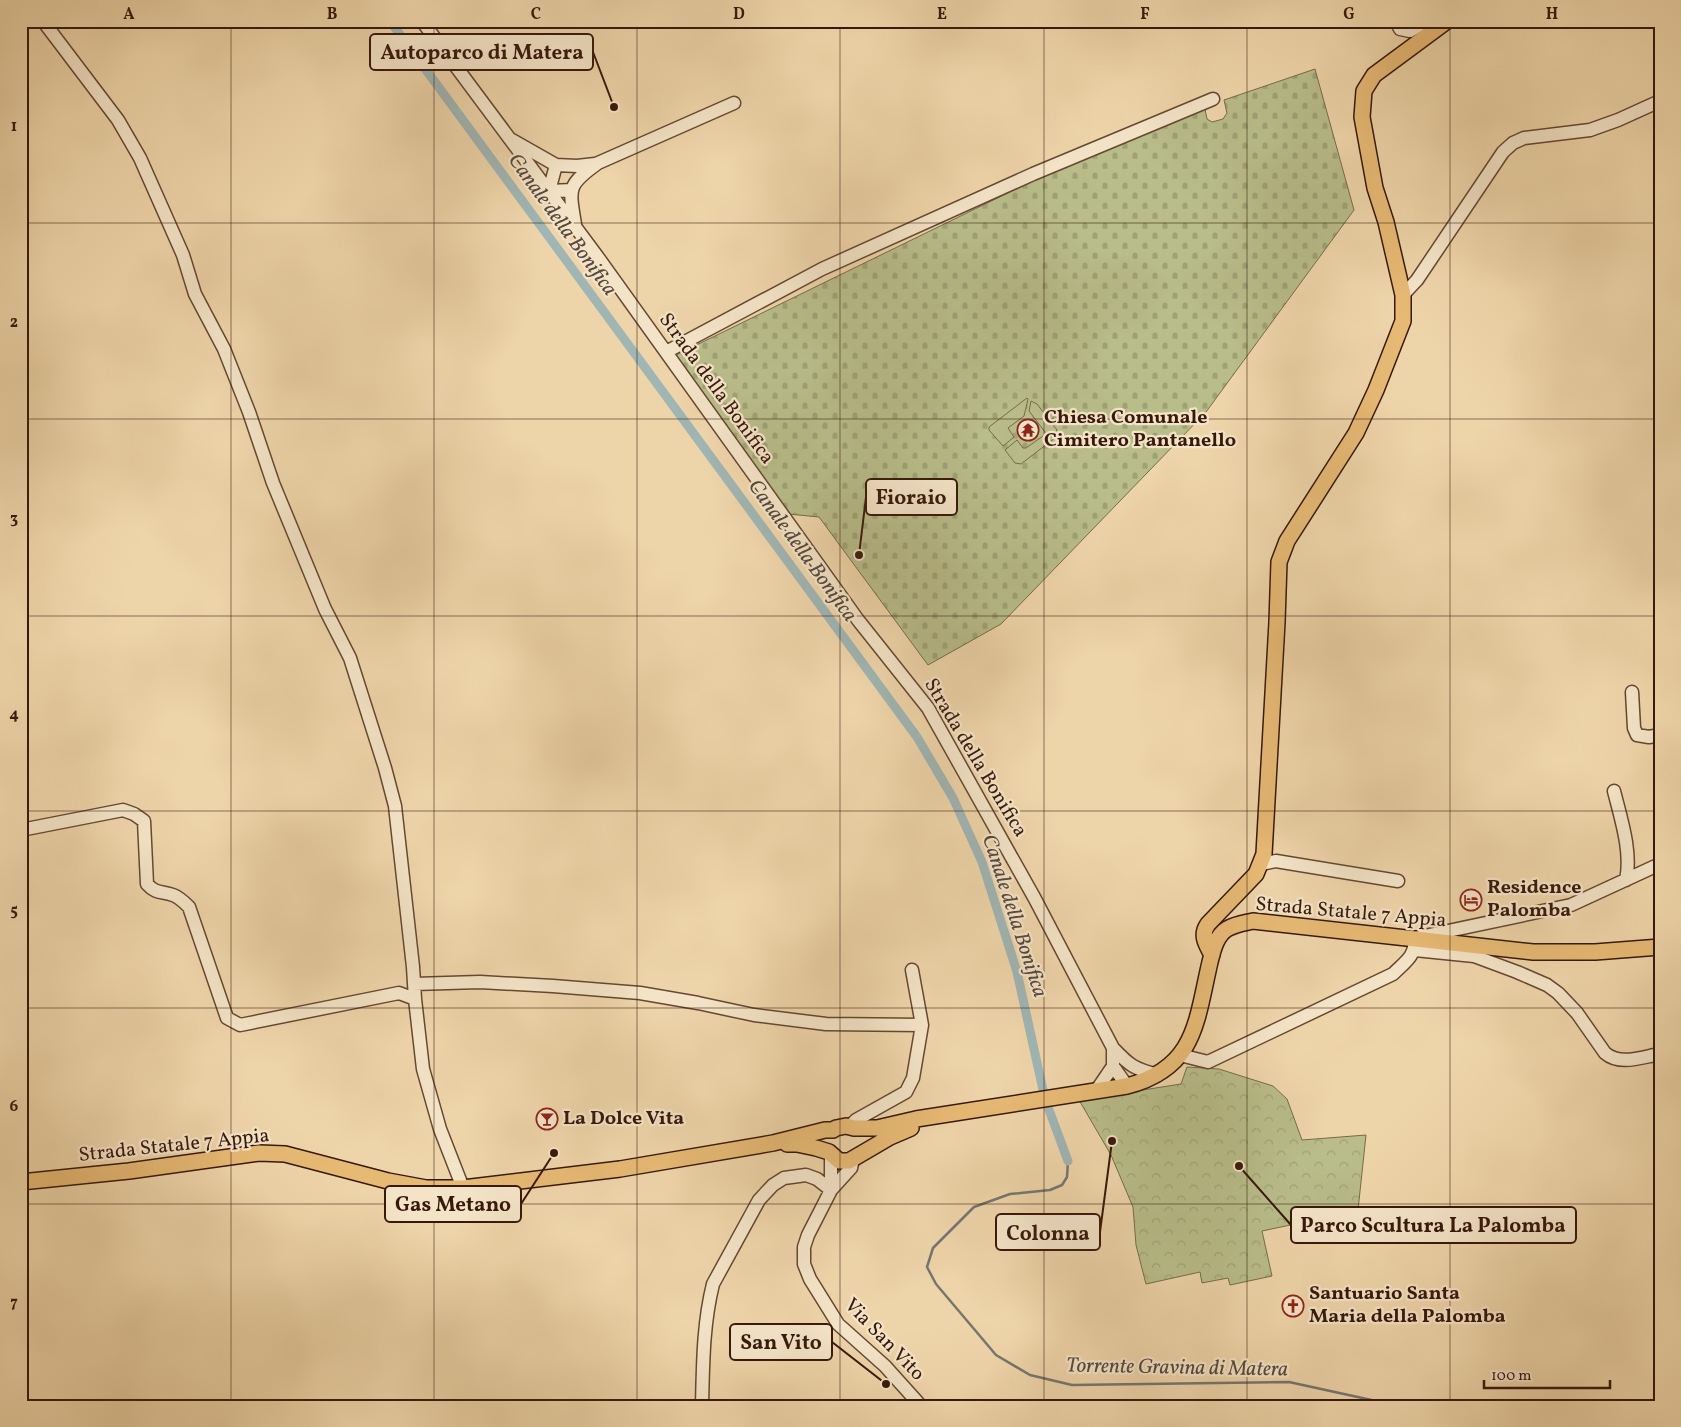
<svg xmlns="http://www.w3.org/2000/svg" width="1681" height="1427" font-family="Vollkorn,serif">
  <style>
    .forest { fill: url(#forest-crowns); stroke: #776b4a }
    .cemetery { fill: url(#cemetery-stones); stroke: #776b4a }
    .garden { fill: #b8bd89; stroke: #776b4a }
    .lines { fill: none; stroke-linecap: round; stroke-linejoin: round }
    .stream { stroke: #757770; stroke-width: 2.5 }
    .canal { stroke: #9fb6b4; stroke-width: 9 }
    .minor-casing { stroke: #644832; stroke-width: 15 }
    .major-casing { stroke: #36190b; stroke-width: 18 }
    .minor { stroke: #f4e4c7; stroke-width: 12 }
    .major { stroke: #e7ba74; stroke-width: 15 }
    .grid { fill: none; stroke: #36190b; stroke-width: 1; stroke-opacity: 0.55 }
    .labels { text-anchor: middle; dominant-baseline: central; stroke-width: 4.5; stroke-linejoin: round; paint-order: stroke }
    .street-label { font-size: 20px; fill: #36190b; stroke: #f4e4c7 }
    .poi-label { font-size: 20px; font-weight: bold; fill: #36190b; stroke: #f4e4c7; text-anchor: start }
    .water-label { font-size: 21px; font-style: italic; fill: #56483e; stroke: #f4e4c7 }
    .leader { fill: none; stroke: #36190b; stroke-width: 2 }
    .callout-dot { fill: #36190b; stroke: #f4e4c7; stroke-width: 2 }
    .callout { fill: #f4e4c7; stroke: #36190b; stroke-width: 2 }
    .callout-label { font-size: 21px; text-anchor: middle; font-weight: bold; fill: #36190b }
    .neatline { fill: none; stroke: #36190b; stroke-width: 2 }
    .grid-label { font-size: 16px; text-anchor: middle; font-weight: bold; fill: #36190b }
  </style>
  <defs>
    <pattern id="forest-crowns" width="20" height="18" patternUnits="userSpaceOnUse" patternTransform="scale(1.25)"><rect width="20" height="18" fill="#b8bd89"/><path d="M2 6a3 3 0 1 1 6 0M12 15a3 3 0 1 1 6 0" fill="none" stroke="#9fa275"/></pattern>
    <pattern id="cemetery-stones" width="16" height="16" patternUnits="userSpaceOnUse" patternTransform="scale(1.25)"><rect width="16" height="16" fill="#b8bd89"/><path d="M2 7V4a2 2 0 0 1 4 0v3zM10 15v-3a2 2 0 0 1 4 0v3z" fill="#9fa275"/></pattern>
  </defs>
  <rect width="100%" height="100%" fill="#eed5a9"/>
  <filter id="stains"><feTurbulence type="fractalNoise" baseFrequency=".004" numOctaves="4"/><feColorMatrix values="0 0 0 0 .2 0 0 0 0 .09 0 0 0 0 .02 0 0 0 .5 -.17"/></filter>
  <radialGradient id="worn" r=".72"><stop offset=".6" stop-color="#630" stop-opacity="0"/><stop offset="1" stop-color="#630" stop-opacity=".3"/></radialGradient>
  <path class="forest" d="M 1187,1067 L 1219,1069 L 1273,1086 L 1287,1099 L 1302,1140 L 1366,1135 L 1358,1210 L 1330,1216 L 1328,1207 L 1298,1213 L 1300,1223 L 1262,1231 L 1272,1276 L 1230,1285 L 1228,1278 L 1202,1283 L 1200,1272 L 1146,1284 L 1136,1245 L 1133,1207 L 1111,1155 L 1079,1100 L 1181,1084 Z"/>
  <path class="cemetery" d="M 1315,69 L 1354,210 L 1206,412 L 1001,624 L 928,665 L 819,517 L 788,514 L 676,355 L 1061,167 L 1205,109 L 1207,119 L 1212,122 L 1223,119 L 1227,113 L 1224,100 Z"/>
  <path class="garden" d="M 1027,398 L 1028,399 L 1024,416 L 1008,428 L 1014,437 L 1003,446 L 989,430 L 989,427 Z
    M 1031,401 L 1037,404 L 1057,430 L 1055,432 L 1045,433 L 1045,432 L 1029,411 Z
    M 1043,436 L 1056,437 L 1021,464 L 1015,463 L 1005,450 L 1017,440 L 1023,448 L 1026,448 Z"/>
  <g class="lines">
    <path class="stream" d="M 1068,1161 L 1067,1177 L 1062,1185 L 1050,1190 L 1010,1194 L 974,1207 L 933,1248 L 927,1267 L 936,1284 L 996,1355 L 1030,1375 L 1072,1385 L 1289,1382 L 1399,1406"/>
    <path class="canal" d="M 390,21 L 917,737 L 953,798 L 982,862 L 1017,972 L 1045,1099 L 1068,1161"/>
    <g class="minor-casing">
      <path id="minor" d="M 43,21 L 118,120 L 140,158 L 183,255 L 195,294 L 224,349 L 249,412 L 273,483 L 325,609 L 350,658 L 385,768 L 395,806 L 413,967 L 415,999
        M 422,21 L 597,256 L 858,620 L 928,708 L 1035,899 L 1113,1048 C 1129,1065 1134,1069 1158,1075
        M 1396,21 L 1400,29 L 1410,31 L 1427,21
        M 512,140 L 556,165 L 577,166 L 595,164
        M 556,165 L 549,191 L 572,190
        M 575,224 C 569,188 567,185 598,163 L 734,103
        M 1403,295 L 1417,280 L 1503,152 L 1513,143 L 1524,138 L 1590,130 L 1618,120 L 1660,101
        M 666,352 L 822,269 L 1033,174 L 1213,99
        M 1632,692 L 1634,728 L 1637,735 L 1649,737 L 1660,735
        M 1614,791 C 1621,819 1632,852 1626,880
        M 21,830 L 123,810 L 134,814 L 144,821 L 147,884 C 156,894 161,891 173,895 C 179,897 184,902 189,907 L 227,1018 L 240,1025 L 399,993 L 415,999 L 423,1069 L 440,1129 L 463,1188
        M 1261,864 L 1276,861 L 1288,863 L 1398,881
        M 1415,950 L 1474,956 L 1517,972 L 1547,985 L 1558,993 L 1577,1013 L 1605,1053 C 1620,1066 1642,1057 1660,1054
        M 414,984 L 480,982 L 553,986 L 640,993 L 698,1003 L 754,1015 L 826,1024 L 922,1025
        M 1113,1048 L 1113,1066 L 1127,1086
        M 1180,1055 L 1208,1062 L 1393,974 C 1406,961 1415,957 1415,938 L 1571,905 L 1660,864
        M 1096,1091 L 1113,1066
        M 850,1126 L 856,1120 L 906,1092 L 913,1078 L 922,1025 L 912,970
        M 853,1159 L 851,1168 L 831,1190 L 808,1235 L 804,1247 L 804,1264 L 810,1279 L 838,1324 L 885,1366 L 921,1406
        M 831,1190 L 831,1156
        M 702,1406 C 703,1365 703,1324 713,1284 L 759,1200 L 773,1185 L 784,1178 L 806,1175 L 817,1179 L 831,1190"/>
    </g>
    <g class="major-casing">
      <path id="major" d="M 1212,955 C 1206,944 1200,935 1208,924 L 1256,874 L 1264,854 L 1277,622 L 1279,562 L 1287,541 L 1356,433 L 1376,390 L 1403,321 L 1403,295 L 1386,222 L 1375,188 L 1362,117 L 1364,91 L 1374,75 L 1447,21
        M 787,1144 L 797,1144 L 816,1148 L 829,1152 L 839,1161 L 849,1161 L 890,1137 L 911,1128
        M 21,1182 L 129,1171 L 259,1153 L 285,1154 L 388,1181 L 426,1188 L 463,1188 L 620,1169 L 773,1143 L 825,1130 L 833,1130 L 836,1128 L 846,1126 L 854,1128 L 877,1128 L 916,1119 L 1127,1086 C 1196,1068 1196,1022 1210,962 C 1213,950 1216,936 1227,929 C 1235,924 1244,923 1253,921 L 1533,952 L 1595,952 L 1660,947"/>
    </g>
    <use href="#minor" class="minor"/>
    <use href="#major" class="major"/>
  </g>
  <path class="grid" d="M 231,21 L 231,1406M 434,21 L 434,1406M 637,21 L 637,1406M 840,21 L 840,1406M 1044,21 L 1044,1406M 1247,21 L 1247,1406M 1450,21 L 1450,1406M 21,223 L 1660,223M 21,419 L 1660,419M 21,616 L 1660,616M 21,811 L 1660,811M 21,1008 L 1660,1008M 21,1204 L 1660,1204"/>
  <defs>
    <g id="temple-ring" transform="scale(1.125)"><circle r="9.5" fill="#f4e4c7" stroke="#8f2418" stroke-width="1.5"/><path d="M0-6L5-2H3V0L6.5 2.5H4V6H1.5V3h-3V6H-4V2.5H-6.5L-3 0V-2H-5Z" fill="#8f2418"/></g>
    <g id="hotel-ring" transform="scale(1.125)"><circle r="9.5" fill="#f4e4c7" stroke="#8f2418" stroke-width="1.5"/><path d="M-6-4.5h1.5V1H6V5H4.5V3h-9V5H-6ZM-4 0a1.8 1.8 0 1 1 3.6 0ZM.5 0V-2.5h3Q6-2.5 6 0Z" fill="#8f2418"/></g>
    <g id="bar-ring" transform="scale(1.125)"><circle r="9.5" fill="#f4e4c7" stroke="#8f2418" stroke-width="1.5"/><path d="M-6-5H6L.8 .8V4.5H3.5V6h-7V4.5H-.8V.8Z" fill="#8f2418"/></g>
    <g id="church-ring" transform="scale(1.125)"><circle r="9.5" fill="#f4e4c7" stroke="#8f2418" stroke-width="1.5"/><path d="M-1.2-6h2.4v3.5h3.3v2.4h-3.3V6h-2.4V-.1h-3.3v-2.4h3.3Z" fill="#8f2418"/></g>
  </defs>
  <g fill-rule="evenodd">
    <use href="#temple-ring" x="1028" y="430"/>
    <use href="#hotel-ring" x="1471" y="900"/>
    <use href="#bar-ring" x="547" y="1119"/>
    <use href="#church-ring" x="1293" y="1306"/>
  </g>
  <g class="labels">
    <g class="street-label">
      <text transform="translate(716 389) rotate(54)">Strada della Bonifica</text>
      <text transform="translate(975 758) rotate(59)">Strada della Bonifica</text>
      <text transform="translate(1351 913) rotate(5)">Strada Statale 7 Appia</text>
      <text transform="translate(174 1146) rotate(-6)">Strada Statale 7 Appia</text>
      <text transform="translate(884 1340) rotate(46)">Via San Vito</text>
    </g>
    <g class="poi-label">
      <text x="1044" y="418">Chiesa Comunale<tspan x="1044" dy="23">Cimitero Pantanello</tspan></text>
      <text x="1487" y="888">Residence<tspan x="1487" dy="23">Palomba</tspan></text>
      <text x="563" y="1119">La Dolce Vita</text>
      <text x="1309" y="1294">Santuario Santa<tspan x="1309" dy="23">Maria della Palomba</tspan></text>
    </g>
    <g class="water-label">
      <text transform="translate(562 225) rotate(54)">Canale della Bonifica</text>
      <text transform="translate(802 551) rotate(54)">Canale della Bonifica</text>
      <text transform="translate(1014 916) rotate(72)">Canale della Bonifica</text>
      <text transform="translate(1177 1368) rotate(1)">Torrente Gravina di Matera</text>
    </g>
  </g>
  <path class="leader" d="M614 107L593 52M859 555L866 497M554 1153L521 1204M1239 1166L1291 1225M1112 1141L1100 1232M886 1384L832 1342"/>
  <g class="callout-dot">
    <circle cx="614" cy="107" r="5"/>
    <circle cx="859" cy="555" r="5"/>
    <circle cx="554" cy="1153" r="5"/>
    <circle cx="1239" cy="1166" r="5"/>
    <circle cx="1112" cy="1141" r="5"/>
    <circle cx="886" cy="1384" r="5"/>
  </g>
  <g class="callout">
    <rect x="370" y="34" width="223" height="36" rx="5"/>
    <rect x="866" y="479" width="91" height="36" rx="5"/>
    <rect x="385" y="1186" width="136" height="36" rx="5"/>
    <rect x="1291" y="1207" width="285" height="36" rx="5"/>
    <rect x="996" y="1214" width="104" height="36" rx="5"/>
    <rect x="730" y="1324" width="102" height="36" rx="5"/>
  </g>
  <g class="callout-label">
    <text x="482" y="59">Autoparco di Matera</text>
    <text x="911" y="504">Fioraio</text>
    <text x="453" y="1211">Gas Metano</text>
    <text x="1433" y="1232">Parco Scultura La Palomba</text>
    <text x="1048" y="1240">Colonna</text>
    <text x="781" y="1349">San Vito</text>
  </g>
  <rect width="1681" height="1427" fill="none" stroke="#eed5a9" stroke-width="55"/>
  <path d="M1484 1380v8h126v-8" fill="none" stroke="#36190b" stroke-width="2.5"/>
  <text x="1491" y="1380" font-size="15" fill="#36190b" stroke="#f4e4c7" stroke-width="4" paint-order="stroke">100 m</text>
  <rect x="28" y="28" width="1626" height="1372" class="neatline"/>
  <g class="grid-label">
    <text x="129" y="19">A</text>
    <text x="332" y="19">B</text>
    <text x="536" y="19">C</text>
    <text x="739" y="19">D</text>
    <text x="942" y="19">E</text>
    <text x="1145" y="19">F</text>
    <text x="1349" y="19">G</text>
    <text x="1552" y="19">H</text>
    <text x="14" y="131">1</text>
    <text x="14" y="327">2</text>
    <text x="14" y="523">3</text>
    <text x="14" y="719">4</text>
    <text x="14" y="915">5</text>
    <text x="14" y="1111">6</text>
    <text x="14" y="1307">7</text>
  </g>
  <rect width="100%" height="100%" filter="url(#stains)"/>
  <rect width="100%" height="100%" fill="url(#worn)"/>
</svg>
